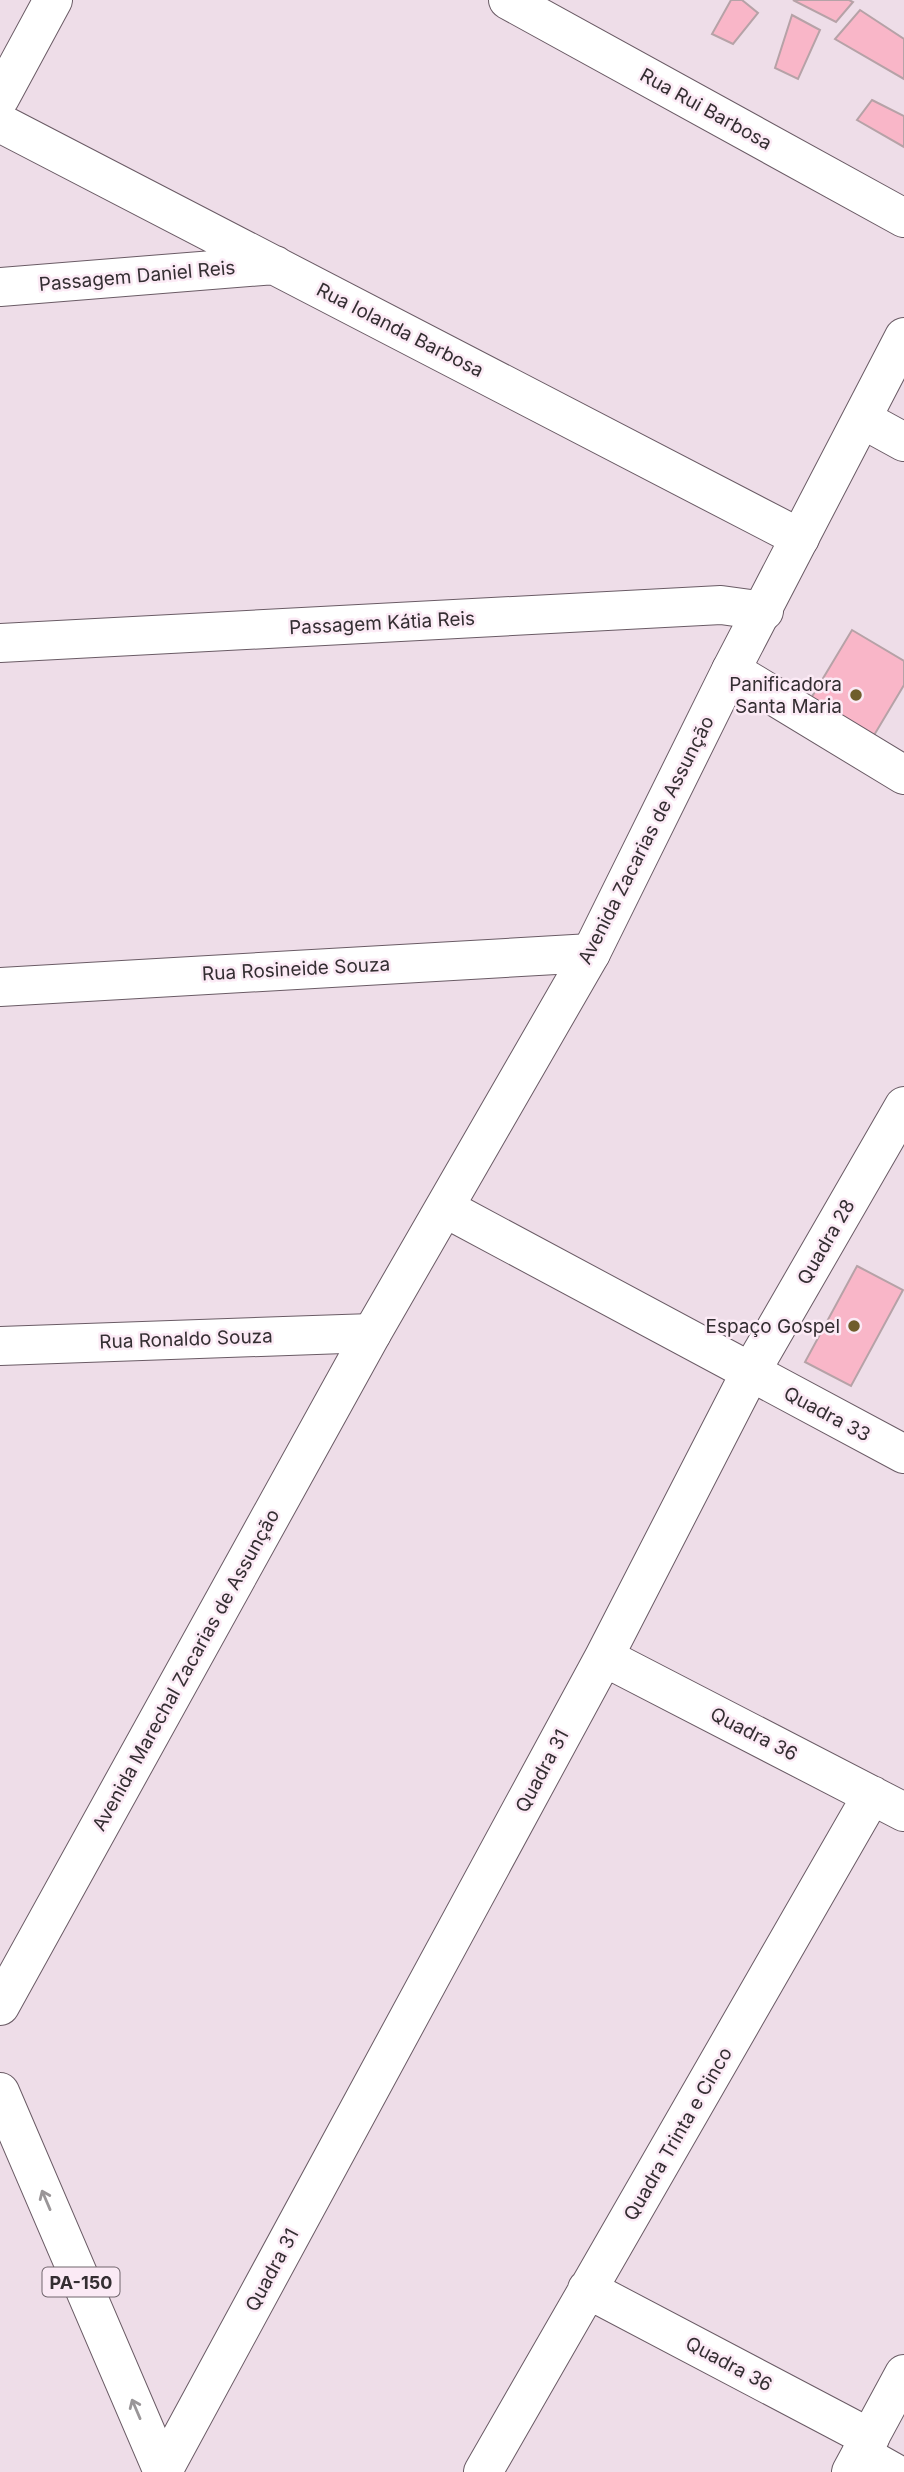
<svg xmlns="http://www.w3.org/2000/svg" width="904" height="2472" font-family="Inter,sans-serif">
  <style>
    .building { fill: #f9b6c8; stroke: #b6a2a7; stroke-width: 2 }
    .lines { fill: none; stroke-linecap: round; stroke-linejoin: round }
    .street-casing { stroke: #6a5b65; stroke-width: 40 }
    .secondary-casing { stroke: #6a5b65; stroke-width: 40 }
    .primary-casing { stroke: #6a5b65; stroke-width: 40 }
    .street { stroke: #fff; stroke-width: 38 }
    .secondary { stroke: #fff; stroke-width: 38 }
    .primary { stroke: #fff; stroke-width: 38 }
    .oneway { stroke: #9a9698 }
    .poi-dot { fill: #6f5d2b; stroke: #fbeaf5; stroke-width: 2.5 }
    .labels { text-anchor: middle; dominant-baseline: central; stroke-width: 5; stroke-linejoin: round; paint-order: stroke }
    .shield { fill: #fbeaf5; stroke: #70666c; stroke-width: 2 }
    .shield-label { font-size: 18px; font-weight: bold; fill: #342e32 }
    .street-label { font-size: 19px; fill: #342e32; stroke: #fbeaf5 }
    .poi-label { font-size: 19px; fill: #342e32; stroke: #fbeaf5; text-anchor: end }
  </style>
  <rect width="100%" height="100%" fill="#eedde8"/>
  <path class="building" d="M 731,0 L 742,0 L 758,13 L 733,44 L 712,34 Z
    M 793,0 L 849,0 L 853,2 L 836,22 Z
    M 860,10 L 904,39 L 904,79 L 835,39 Z
    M 792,15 L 820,30 L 798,79 L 775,68 Z
    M 872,100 L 904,116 L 904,147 L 857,120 Z
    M 852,630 L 904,661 L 904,685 L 870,742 L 807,705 Z
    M 857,1266 L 903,1290 L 851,1386 L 805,1362 Z"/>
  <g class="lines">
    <g class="street-casing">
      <path id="street" d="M 508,0 L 904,218
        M 0,98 L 53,0
        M 0,123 L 800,538
        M 0,287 L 275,265
        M 862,419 L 904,442
        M 0,643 L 721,605 L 764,611
        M 731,670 L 904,775
        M 0,987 L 591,953
        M 0,1346 L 372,1333
        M 604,1657 L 904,1812
        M 587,2289 L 870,2438
        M 861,2454 L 893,2472
        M 163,2471 L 604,1657 L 750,1373 L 904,1106
        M 483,2472 L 872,1795"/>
    </g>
    <g class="secondary-casing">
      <path id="secondary" d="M 445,1208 L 904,1454
        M 0,2006 L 372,1333 L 591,953 L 731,670 L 904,337
        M 851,2472 L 904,2374"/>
    </g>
    <g class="primary-casing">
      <path id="primary" d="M 0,2092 L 163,2472"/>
    </g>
    <use href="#street" class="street"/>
    <use href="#secondary" class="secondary"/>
    <use href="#primary" class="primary"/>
  </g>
  <defs><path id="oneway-shaft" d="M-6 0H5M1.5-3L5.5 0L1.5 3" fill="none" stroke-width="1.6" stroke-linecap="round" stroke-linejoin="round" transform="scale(1.75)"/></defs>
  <g class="oneway">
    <use href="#oneway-shaft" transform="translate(46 2200) rotate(-113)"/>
    <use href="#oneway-shaft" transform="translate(136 2409) rotate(-113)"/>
  </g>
  <g class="poi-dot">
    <circle cx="856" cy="695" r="7"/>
    <circle cx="854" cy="1326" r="7"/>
  </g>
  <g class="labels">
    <rect class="shield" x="42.5" y="2267.5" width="77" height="29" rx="5"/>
    <g class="shield-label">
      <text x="81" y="2282">PA-150</text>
    </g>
    <g class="street-label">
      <text transform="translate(706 109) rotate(29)">Rua Rui Barbosa</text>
      <text transform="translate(137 276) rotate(-5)">Passagem Daniel Reis</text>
      <text transform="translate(400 330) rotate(27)">Rua Iolanda Barbosa</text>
      <text transform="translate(382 623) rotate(-3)">Passagem Kátia Reis</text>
      <text transform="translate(646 840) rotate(-63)">Avenida Zacarias de Assunção</text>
      <text transform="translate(296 969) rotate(-3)">Rua Rosineide Souza</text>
      <text transform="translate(826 1242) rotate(-60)">Quadra 28</text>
      <text transform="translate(186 1339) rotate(-2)">Rua Ronaldo Souza</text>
      <text transform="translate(827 1414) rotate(28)">Quadra 33</text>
      <text transform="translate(186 1670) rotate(-61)">Avenida Marechal Zacarias de Assunção</text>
      <text transform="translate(754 1734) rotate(27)">Quadra 36</text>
      <text transform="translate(542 1771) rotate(-62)">Quadra 31</text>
      <text transform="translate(678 2134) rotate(-60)">Quadra Trinta e Cinco</text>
      <text transform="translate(272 2270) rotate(-62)">Quadra 31</text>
      <text transform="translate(729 2364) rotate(28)">Quadra 36</text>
    </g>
    <g class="poi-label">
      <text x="842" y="684">Panificadora<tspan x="842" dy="22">Santa Maria</tspan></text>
      <text x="840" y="1326">Espaço Gospel</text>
    </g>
  </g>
</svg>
